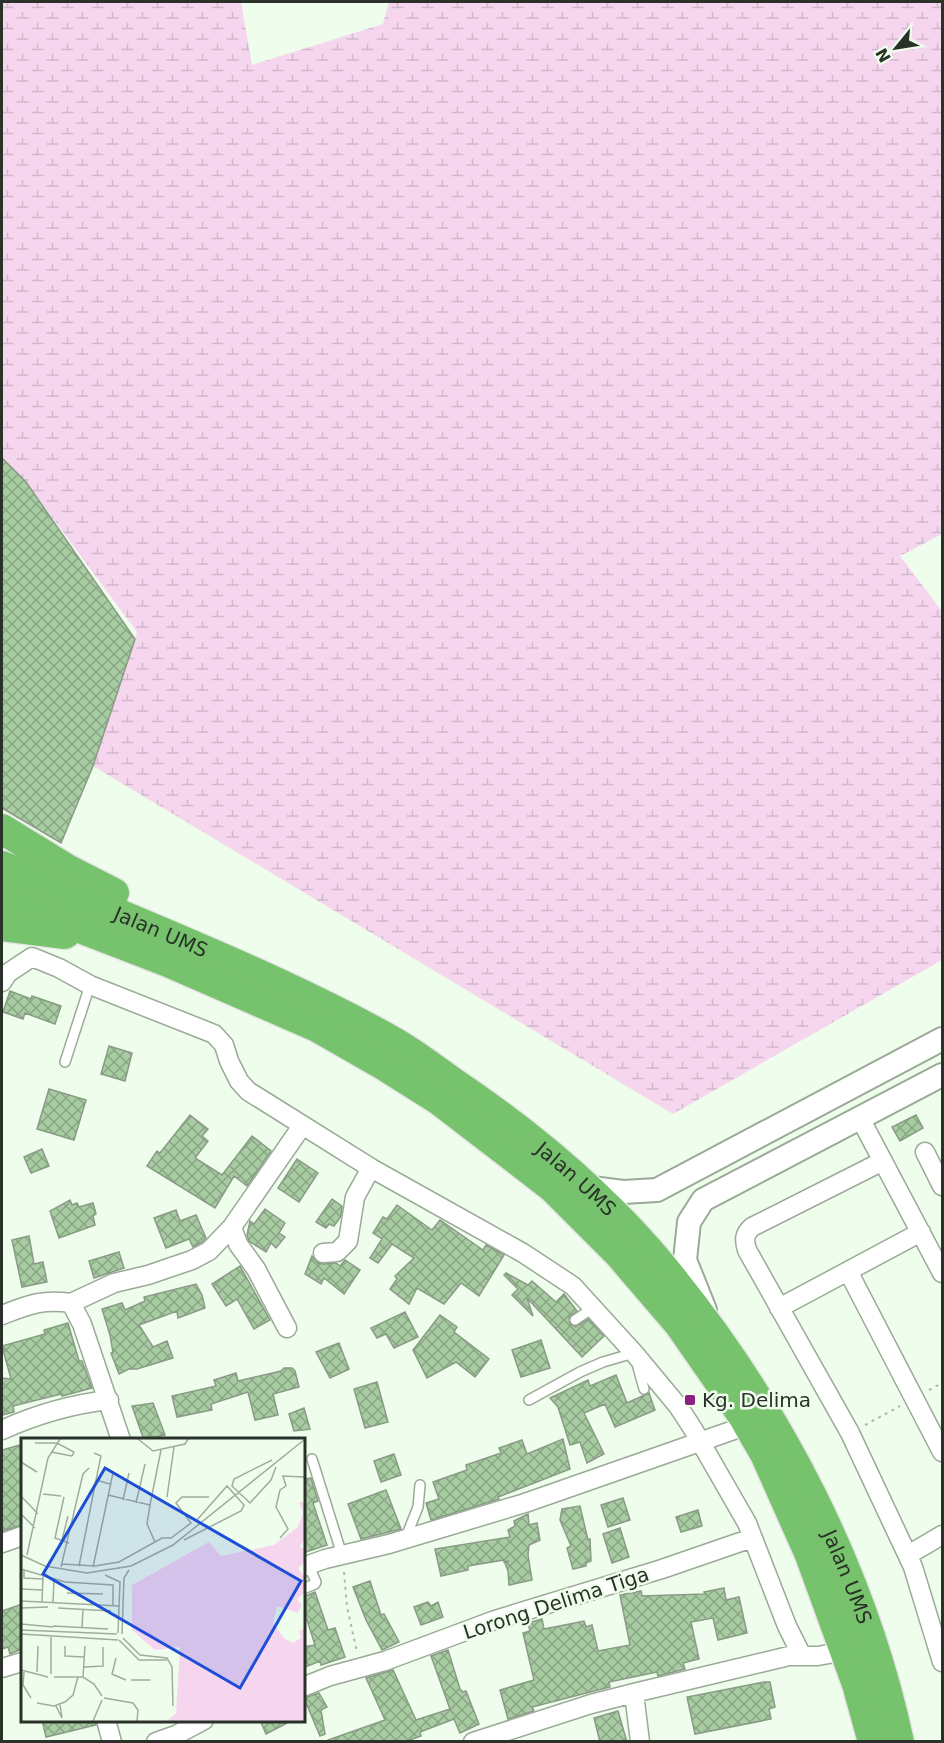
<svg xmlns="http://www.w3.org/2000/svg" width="944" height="1743" font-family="'DejaVu Sans',sans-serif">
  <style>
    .wetland { fill: url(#wetland-marsh) }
    .building { fill: url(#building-cross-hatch); stroke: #899a86; stroke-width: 1.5 }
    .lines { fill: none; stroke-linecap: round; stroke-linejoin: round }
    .service-casing { stroke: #99aa96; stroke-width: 12 }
    .minor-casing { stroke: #99aa96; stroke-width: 21 }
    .tertiary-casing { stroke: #99aa96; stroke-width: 26 }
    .trunk-casing { stroke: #e5e6e5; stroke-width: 33 }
    .path { stroke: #adbaab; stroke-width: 2; stroke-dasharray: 3 4.5; stroke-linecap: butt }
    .service { stroke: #fff; stroke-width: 9 }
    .minor { stroke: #fff; stroke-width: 18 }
    .tertiary { stroke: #fff; stroke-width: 22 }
    .trunk { stroke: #77c26c; stroke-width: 30 }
    .poi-dot { fill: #8e1e80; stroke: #effeec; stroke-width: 2 }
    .labels { text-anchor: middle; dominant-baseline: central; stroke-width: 5; stroke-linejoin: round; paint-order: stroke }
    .street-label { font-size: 20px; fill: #293128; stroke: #effeec }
    .poi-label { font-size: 20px; fill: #293128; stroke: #effeec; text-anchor: start }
    .inset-road { fill: none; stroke: #a0ac9e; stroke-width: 1.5 }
    .view { fill: #1d4ed8; fill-opacity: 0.15; stroke: #1d4ed8; stroke-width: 3 }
    .inset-edge { fill: none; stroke: #293128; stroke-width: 3 }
  </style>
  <defs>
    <pattern id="wetland-marsh" width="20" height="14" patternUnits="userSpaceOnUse" patternTransform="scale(1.5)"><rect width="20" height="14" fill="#f5d6ee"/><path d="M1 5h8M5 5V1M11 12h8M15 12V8" fill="none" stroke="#d2b8cc"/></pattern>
    <pattern id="building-cross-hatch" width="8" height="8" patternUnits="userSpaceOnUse" patternTransform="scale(1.5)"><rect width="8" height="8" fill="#a8cca2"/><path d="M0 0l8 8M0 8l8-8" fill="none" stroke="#89a684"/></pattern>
  </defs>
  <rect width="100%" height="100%" fill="#effeec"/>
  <path class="wetland" d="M 2,2 L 241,2 L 252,65 L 383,24 L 389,2 L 942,2 L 942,534 L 900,556 L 942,611 L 942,960 L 673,1114 L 93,766 L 137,632 L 26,482 L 2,458 Z"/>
  <path class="building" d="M 2,458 L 26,482 L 135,639 L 93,766 L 61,843 L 2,808 Z
    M 10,991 L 31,999 L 32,996 L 61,1006 L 55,1024 L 25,1013 L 23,1019 L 3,1012 Z
    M 109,1046 L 132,1053 L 125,1081 L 101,1074 Z
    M 49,1089 L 86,1100 L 74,1140 L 37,1129 Z
    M 190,1115 L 208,1129 L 202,1136 L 208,1141 L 195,1158 L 222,1175 L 252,1136 L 271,1151 L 247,1186 L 234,1176 L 215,1208 L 147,1166 L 157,1151 L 160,1153 Z
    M 916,1115 L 923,1128 L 900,1141 L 892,1127 Z
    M 42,1149 L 49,1166 L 31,1173 L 24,1157 Z
    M 297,1159 L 318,1173 L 299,1202 L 278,1188 Z
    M 332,1199 L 342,1206 L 341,1216 L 334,1226 L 329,1224 L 326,1228 L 316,1222 Z
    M 70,1200 L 72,1205 L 77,1203 L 79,1207 L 93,1203 L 96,1214 L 93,1216 L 95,1225 L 59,1238 L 50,1211 Z
    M 397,1205 L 432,1230 L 440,1220 L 483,1250 L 486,1245 L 504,1255 L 479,1296 L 461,1283 L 444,1304 L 417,1288 L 409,1304 L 390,1289 L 397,1279 L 395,1276 L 414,1258 L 392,1244 L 378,1263 L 370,1258 L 382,1239 L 373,1233 L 383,1217 L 387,1219 Z
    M 265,1209 L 285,1223 L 279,1233 L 285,1237 L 276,1248 L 271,1243 L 266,1252 L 249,1241 L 247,1235 L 250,1221 L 254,1224 Z
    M 176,1210 L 180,1221 L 196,1215 L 206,1238 L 202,1242 L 193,1247 L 189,1239 L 166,1248 L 154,1218 Z
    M 29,1236 L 34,1264 L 43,1262 L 47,1282 L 22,1287 L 12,1240 Z
    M 119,1252 L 124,1268 L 94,1278 L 89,1261 Z
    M 312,1256 L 318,1263 L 323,1264 L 336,1263 L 340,1266 L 345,1260 L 360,1270 L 344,1294 L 324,1278 L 321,1284 L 305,1274 Z
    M 240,1266 L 270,1320 L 254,1329 L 237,1299 L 226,1306 L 212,1284 Z
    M 506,1273 L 528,1285 L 532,1281 L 556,1302 L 564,1294 L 577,1311 L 569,1317 L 570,1324 L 576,1327 L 588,1319 L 604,1336 L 582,1357 L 527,1298 L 533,1316 L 512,1295 L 518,1289 L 504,1275 Z
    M 196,1284 L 202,1295 L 205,1308 L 178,1318 L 177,1311 L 139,1325 L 153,1347 L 167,1341 L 173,1358 L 137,1369 L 129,1369 L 119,1374 L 111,1353 L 113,1353 L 110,1335 L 102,1309 L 122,1303 L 125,1310 L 145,1301 L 144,1297 Z
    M 405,1312 L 418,1337 L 394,1348 L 386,1334 L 377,1338 L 371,1328 Z
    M 440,1315 L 457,1327 L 454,1332 L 489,1359 L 475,1377 L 456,1362 L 427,1378 L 413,1350 Z
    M 68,1323 L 79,1361 L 82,1361 L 92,1388 L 62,1396 L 61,1394 L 13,1406 L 14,1412 L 2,1415 L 2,1378 L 11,1379 L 2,1346 L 45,1334 L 44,1330 Z
    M 541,1340 L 550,1368 L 521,1377 L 512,1350 Z
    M 339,1343 L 349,1369 L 330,1378 L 316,1352 Z
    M 284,1368 L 292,1368 L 295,1371 L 299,1387 L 273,1394 L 278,1415 L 255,1420 L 248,1392 L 211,1404 L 212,1410 L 177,1417 L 172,1396 L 216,1386 L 214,1380 L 236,1373 L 238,1381 L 281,1371 Z
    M 616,1375 L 627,1403 L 649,1393 L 655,1410 L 615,1427 L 605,1404 L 584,1413 L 604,1454 L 587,1463 L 580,1442 L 570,1445 L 558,1407 L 550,1398 L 588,1380 L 590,1386 Z
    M 377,1382 L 388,1422 L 365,1428 L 354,1389 Z
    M 153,1403 L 165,1435 L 144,1440 L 132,1406 Z
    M 304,1408 L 310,1429 L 294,1431 L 289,1414 Z
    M 563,1439 L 570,1469 L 498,1497 L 499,1499 L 431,1520 L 426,1503 L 439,1499 L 433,1482 L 467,1470 L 466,1465 L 501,1453 L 499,1448 L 522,1440 L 527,1454 Z
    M 20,1445 L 22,1455 L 22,1525 L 2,1531 L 2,1450 Z
    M 394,1454 L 401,1475 L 381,1482 L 374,1461 Z
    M 311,1478 L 318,1501 L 313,1503 L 327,1545 L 303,1553 L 303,1479 Z
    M 386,1490 L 401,1529 L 361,1539 L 348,1504 Z
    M 623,1498 L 630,1520 L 608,1527 L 601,1505 Z
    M 580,1506 L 588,1540 L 590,1539 L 591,1561 L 586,1563 L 586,1566 L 573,1569 L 567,1548 L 571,1546 L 560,1520 L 562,1509 Z
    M 698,1510 L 702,1526 L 681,1532 L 676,1517 Z
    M 528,1514 L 529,1525 L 537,1523 L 540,1540 L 529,1545 L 528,1555 L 532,1580 L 509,1585 L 508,1571 L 505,1563 L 509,1561 L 504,1562 L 504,1560 L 468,1566 L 468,1570 L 441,1576 L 435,1549 L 510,1537 L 508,1530 L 515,1526 L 514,1521 Z
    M 620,1528 L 629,1557 L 612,1563 L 603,1534 Z
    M 370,1581 L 381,1615 L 384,1614 L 399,1642 L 382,1650 L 366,1620 L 353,1587 Z
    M 724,1588 L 726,1600 L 739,1597 L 747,1633 L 718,1640 L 713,1618 L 691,1622 L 699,1659 L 683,1663 L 685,1669 L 658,1676 L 657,1672 L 609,1682 L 610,1687 L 532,1707 L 534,1711 L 508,1719 L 500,1690 L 534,1680 L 523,1633 L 530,1631 L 528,1623 L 542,1619 L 544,1629 L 584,1621 L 586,1627 L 592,1625 L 598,1651 L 630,1645 L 620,1595 L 641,1591 L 642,1596 L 705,1594 L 704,1592 Z
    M 315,1592 L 328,1630 L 335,1628 L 345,1657 L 321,1665 L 320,1661 L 303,1668 L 303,1647 L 315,1645 L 307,1620 L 303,1622 L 303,1597 Z
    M 428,1602 L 431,1606 L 438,1602 L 443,1617 L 421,1625 L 414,1607 Z
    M 22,1604 L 22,1649 L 10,1654 L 8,1647 L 2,1649 L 2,1611 Z
    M 448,1650 L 460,1689 L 463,1692 L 466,1691 L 479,1724 L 460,1733 L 454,1719 L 420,1732 L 421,1736 L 404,1742 L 328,1742 L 328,1740 L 385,1720 L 366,1678 L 393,1670 L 416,1720 L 450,1709 L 431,1656 Z
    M 764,1682 L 770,1682 L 775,1707 L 769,1709 L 771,1719 L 695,1734 L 687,1697 Z
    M 319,1693 L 327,1707 L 321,1710 L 325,1734 L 320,1736 L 304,1698 Z
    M 618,1711 L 627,1742 L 600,1742 L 594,1718 Z
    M 42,1720 L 95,1720 L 96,1725 L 46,1737 Z
    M 260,1720 L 293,1720 L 266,1734 Z"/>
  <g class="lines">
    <g class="service-casing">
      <path id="service" d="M 65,1062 L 90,985
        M 575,1320 L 593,1308
        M 529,1400 L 580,1372 L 603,1362 L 634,1353 L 644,1389
        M 312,1459 L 342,1555
        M 406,1537 L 418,1507 L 420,1485
        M 303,1589 L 315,1584 L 316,1582 L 309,1566"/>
    </g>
    <g class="minor-casing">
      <path id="minor" d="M 2,982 L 8,973 L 32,957 L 59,968 L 90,985 L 214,1034 L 224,1045 L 229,1061 L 239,1081 L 248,1091 L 371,1168 L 523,1253 L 573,1286 L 634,1353 L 678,1406 L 693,1429 L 747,1523 L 787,1626 L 802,1656
        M 860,1118 L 942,1273
        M 925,1152 L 942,1186
        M 883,1161 L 752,1227 C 744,1234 744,1240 747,1250 L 850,1433 L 913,1567 L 942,1662
        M 232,1227 L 238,1244 L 256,1269 L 287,1328
        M 323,1253 L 337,1252 L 348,1241 L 355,1197 L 371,1168
        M 848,1271 L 942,1452
        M 779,1308 L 921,1232
        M 2,1315 C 28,1305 41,1299 71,1303
        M 2,1430 C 35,1415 73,1404 109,1400
        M 121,1440 L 82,1324 L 71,1303 L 114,1283 L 148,1275 L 192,1260 L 209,1251 L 232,1227 L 302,1126
        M 2,1543 L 22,1536
        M 908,1555 L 942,1535
        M 303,1567 L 325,1559 L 389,1544 L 525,1503 L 748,1425
        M 2,1668 L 22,1662
        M 303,1687 L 330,1676 L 385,1661 L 495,1620 L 662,1569 L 752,1538
        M 634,1693 L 640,1742
        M 106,1720 L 112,1742
        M 156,1742 L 176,1735 L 204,1720
        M 473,1742 L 591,1704 L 634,1693 L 789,1656 L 818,1656 L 845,1651"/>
    </g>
    <g class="tertiary-casing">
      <path id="tertiary" d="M 584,1187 L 623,1192 L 657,1190 L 942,1039
        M 705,1310 L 685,1260 L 689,1222 L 703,1200 L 942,1075"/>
    </g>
    <g class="trunk-casing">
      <g id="trunk">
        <path d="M 2,829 L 67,869 L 114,893"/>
        <path id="s1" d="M 2,866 C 88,901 173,936 258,974 C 304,995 350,1017 394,1042 C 415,1054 434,1069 454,1083 C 531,1135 607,1199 666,1271 C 777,1407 862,1570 899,1742"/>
        <path d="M 2,898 L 168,962 L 317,1027 L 385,1066 L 439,1100 L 552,1187 L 619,1254 L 679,1324 L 743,1416 L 765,1454 L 810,1555 L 857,1684 L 873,1742"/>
        <path d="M 2,926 L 65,934"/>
      </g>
    </g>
    <path class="path" d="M 929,1390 L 942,1383
      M 865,1425 L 900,1406
      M 344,1572 L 347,1607 L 357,1652"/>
    <use href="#service" class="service"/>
    <use href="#minor" class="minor"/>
    <use href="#tertiary" class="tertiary"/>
    <use href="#trunk" class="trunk"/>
  </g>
  <rect class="poi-dot" x="684" y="1394" width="12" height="12" rx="3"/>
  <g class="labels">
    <g class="street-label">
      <text stroke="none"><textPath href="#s1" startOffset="172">Jalan UMS</textPath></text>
      <text stroke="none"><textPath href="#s1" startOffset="658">Jalan UMS</textPath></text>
      <text stroke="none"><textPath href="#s1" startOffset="1144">Jalan UMS</textPath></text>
      <text transform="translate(556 1603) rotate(-18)">Lorong Delima Tiga</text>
    </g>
    <g class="poi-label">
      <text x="702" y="1400">Kg. Delima</text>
    </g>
  </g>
  <g transform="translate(21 1438)">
    <rect width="284" height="284" fill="#effeec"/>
    <path d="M 278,64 L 283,64 L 283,102 L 279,109 L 283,111 L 283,125 L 277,130 L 283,138 L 283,155 L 276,161 L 281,167 L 277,175 L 256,168 L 252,185 L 263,200 L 272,205 L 280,200 L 278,193 L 283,191 L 283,283 L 146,283 L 155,275 L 159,209 L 134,212 L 111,192 L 111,147 L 188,104 L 200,118 L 253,107 L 277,89 L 282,75 Z" fill="#f5d6ee"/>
    <path class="inset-road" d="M 117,1 L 132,13 L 164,6 L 167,1M 14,5 L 36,5 L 53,14 L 51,18M 30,14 L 51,18M 73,15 L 80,18 L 75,42M 251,22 L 213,41 L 211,48 L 229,65 L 250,42 L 255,29M 0,24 L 16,34M 22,56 L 40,58M 87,57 L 129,67 L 126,86 L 134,104M 0,58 L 17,76M 43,59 L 34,100 L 48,105M 146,59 L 153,9M 102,62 L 108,35M 115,65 L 124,26M 129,67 L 140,12M 0,76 L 14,90M 259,100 L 267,91 L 255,69 L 259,52 L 265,48 L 262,38 L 283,39M 41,102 L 47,78M 163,102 L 220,73 L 223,67 L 206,48 L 176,82M 0,117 L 24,128 L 66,135 L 110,128 L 152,107 L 283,2M 6,117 L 27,20 L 39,1M 41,126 L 74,128 L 98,124 L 141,100 L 150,100 L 170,85 L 155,65 L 161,59 L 188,59M 58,128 L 75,42 L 89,46M 40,129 L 62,36 L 68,30M 72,129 L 92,35M 0,131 L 44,144 L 92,147 L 92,167M 3,132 L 3,140 L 22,141M 84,137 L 99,144 L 97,195M 0,151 L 21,152M 46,155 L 82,156M 0,163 L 98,168M 21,164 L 22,138M 32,165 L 33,142M 0,170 L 27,169M 37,170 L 90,173M 0,186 L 32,189M 32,188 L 87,191M 61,190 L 62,171M 0,192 L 96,196M 0,196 L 97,202M 101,196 L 103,140 L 108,132M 102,200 L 119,217 L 146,220 L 151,229 L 152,268M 98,202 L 118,222 L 146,222M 44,208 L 44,218 L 63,219M 95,220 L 91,236 L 105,242M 63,229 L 82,228 L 82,209M 0,232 L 27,239M 3,234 L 2,247 L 10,260M 16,234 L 17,208M 30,236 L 30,198M 33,239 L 62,239 L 73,246 L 81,258M 62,239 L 64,208M 110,242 L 129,242M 83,260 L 112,265 L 117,272 L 116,283M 16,265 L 33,268 L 44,264 L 52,257 L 57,239M 35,268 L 41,280 L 39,267M 72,283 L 81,262"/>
    <path class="view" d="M 84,30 L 280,143 L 219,250 L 22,136 Z"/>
    <rect width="284" height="284" class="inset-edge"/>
  </g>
  <rect width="944" height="1743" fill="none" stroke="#293128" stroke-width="6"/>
  <g transform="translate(896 48) rotate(240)" stroke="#effeec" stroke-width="4.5" paint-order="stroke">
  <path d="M0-4.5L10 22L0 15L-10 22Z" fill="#293128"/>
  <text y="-9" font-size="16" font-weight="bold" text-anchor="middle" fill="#293128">N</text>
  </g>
</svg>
